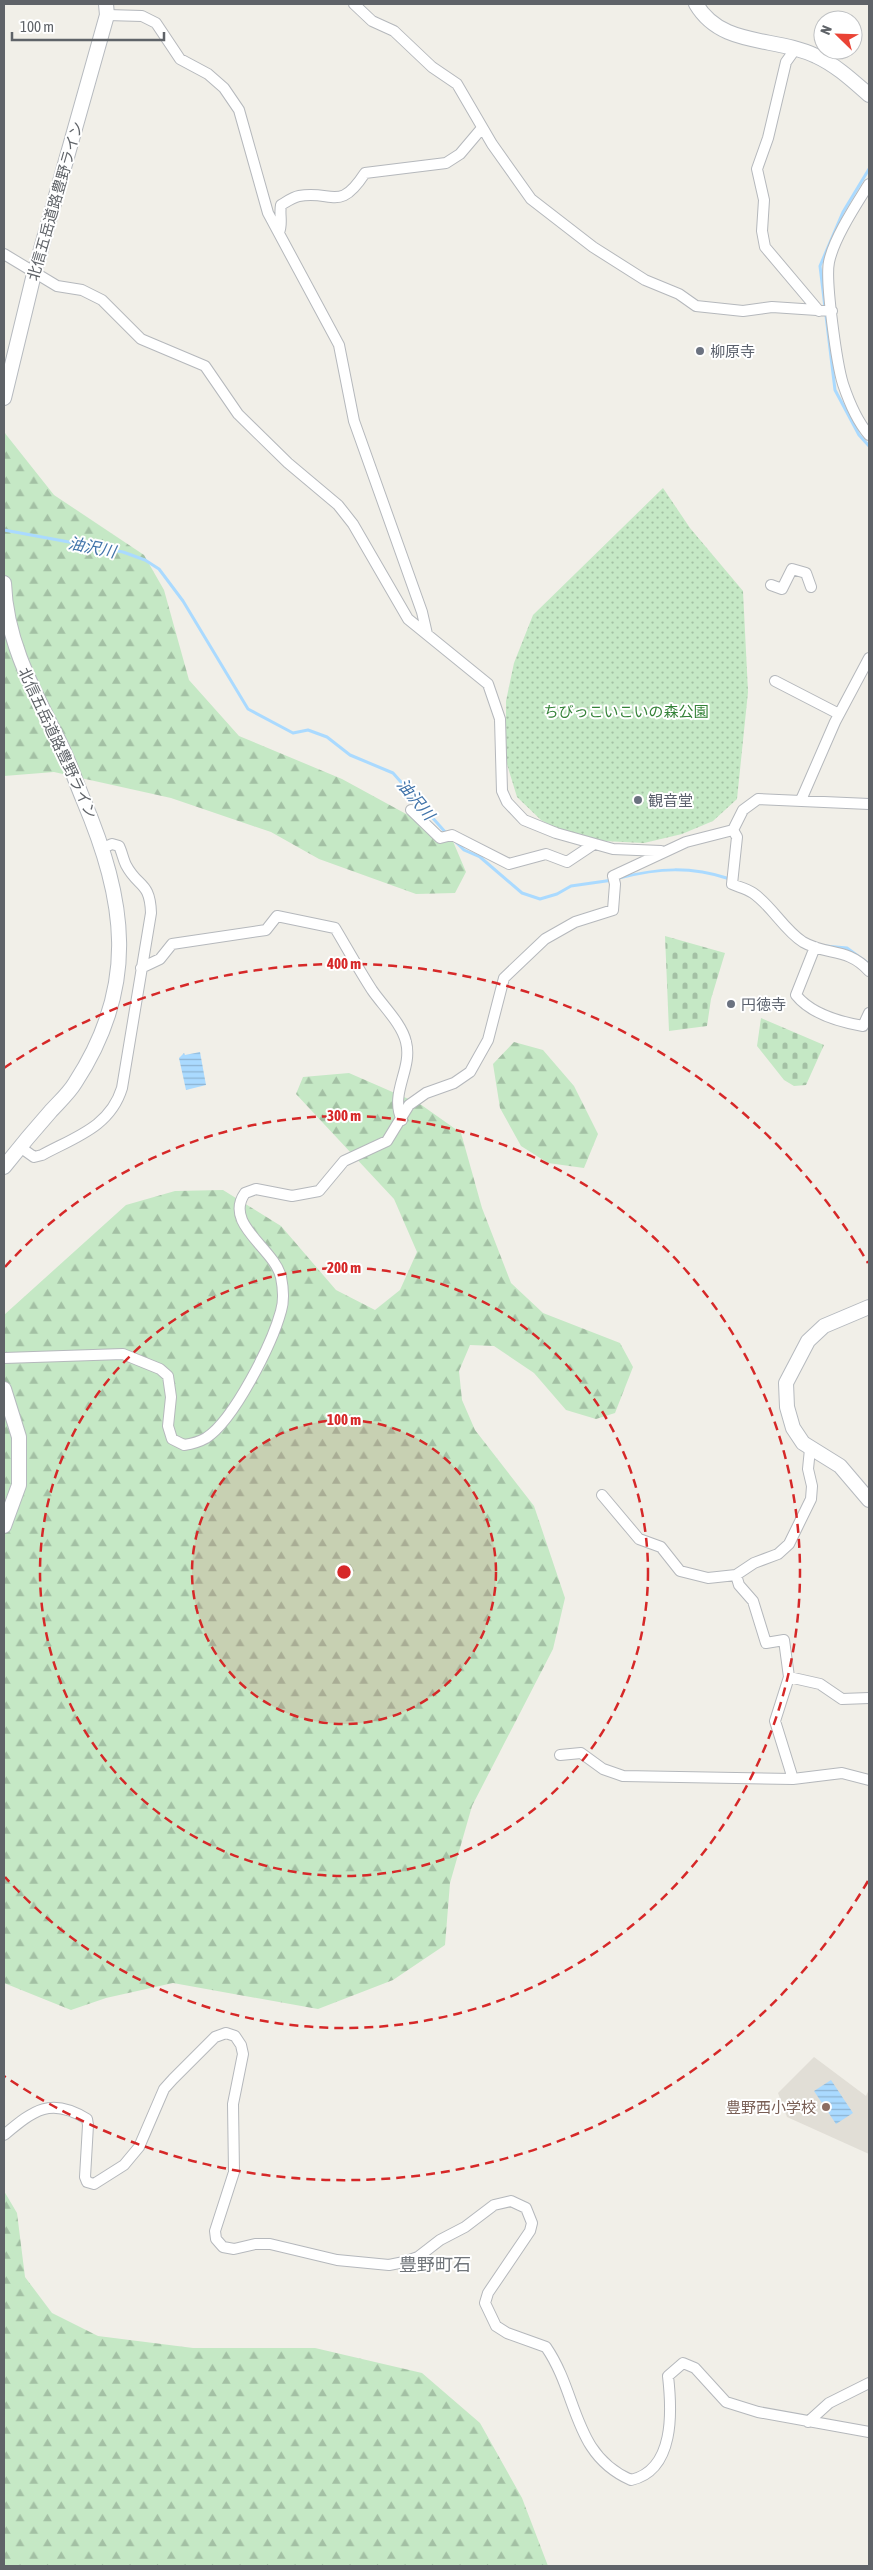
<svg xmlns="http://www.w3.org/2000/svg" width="873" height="2570" font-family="'Asap Condensed','Noto Sans JP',sans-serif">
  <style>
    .education { fill: #e1ded6 }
    .grass { fill: url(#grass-dots) }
    .forest { fill: url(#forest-firs) }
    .cemetery { fill: url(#cemetery-stones) }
    .water { fill: url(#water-rules) }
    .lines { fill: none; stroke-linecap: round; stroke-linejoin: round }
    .stream { stroke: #aadaff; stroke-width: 3 }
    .street-casing { stroke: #b5b8bc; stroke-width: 12 }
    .secondary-casing { stroke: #b6babf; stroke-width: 16 }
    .street { stroke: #fff; stroke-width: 10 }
    .secondary { stroke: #fff; stroke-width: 14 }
    .ring { fill: none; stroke: #d62828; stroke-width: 2.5; stroke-dasharray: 9 6 }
    .worship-dot { fill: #6b7280; stroke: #fff; stroke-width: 2 }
    .education-dot { fill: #8d6e63; stroke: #fff; stroke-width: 2 }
    .labels { text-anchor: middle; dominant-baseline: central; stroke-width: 4; stroke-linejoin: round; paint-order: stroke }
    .street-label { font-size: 15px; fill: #5f6368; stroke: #fff }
    .worship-label { font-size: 15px; fill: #5b616d; stroke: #fff; text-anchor: start }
    .park-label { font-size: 15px; fill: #348238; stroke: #fff }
    .education-label { font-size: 15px; fill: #785e54; stroke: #fff; text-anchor: end }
    .water-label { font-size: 16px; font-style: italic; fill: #4174aa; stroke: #fff }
    .quarter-label { font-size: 18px; fill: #70757a; stroke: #fff }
    .centre { fill: #d62828; stroke: #fff; stroke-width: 2.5 }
    .ring-label { font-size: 15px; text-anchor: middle; font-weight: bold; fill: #d62828; stroke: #fff; stroke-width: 4; stroke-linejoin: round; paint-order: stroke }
  </style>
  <defs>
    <pattern id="grass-dots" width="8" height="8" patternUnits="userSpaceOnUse" patternTransform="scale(1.25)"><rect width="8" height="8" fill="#c5e8c5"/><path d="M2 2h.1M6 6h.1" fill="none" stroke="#a3c0a4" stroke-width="1.8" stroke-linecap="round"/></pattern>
    <pattern id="forest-firs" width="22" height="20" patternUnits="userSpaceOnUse" patternTransform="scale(1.25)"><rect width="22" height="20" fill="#c5e8c5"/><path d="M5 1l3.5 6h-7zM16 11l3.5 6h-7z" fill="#a3c0a4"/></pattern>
    <pattern id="cemetery-stones" width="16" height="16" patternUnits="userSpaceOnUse" patternTransform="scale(1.25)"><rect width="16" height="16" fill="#c5e8c5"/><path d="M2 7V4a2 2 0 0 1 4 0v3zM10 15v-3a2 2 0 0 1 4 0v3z" fill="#a3c0a4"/></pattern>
    <pattern id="water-rules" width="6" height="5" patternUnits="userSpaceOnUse" patternTransform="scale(1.25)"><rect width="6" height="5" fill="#aadaff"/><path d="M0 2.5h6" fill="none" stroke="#8eb4d2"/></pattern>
  </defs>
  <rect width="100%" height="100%" fill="#f1efe8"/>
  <path class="education" d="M 814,2057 L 866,2096 L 869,2089 L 869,2154 L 787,2117 L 778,2093 Z"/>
  <path class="grass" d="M 663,488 L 690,528 L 743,591 L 748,692 L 737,799 L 713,821 L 682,834 L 644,843 L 603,841 L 559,830 L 541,820 L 517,797 L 506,761 L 506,701 L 514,663 L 533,615 Z"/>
  <path class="forest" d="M 4,432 L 54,495 L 144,555 L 164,590 L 189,680 L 239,736 L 342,779 L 452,839 L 466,872 L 455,893 L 416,894 L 319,859 L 271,832 L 171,798 L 54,772 L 4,776 Z
    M 514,1042 L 543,1050 L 574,1086 L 598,1134 L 584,1168 L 548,1163 L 521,1146 L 500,1108 L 493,1064 Z
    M 349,1073 L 420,1104 L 461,1133 L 482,1208 L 511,1283 L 543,1313 L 620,1343 L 633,1367 L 615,1413 L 596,1419 L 566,1410 L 534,1373 L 494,1346 L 470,1345 L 459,1371 L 462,1400 L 475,1430 L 534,1506 L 565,1598 L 553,1649 L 472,1806 L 450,1883 L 445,1945 L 393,1980 L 318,2009 L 173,1983 L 106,1998 L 71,2010 L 4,1983 L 4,1315 L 126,1205 L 175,1191 L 223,1190 L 281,1226 L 336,1290 L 375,1310 L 400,1290 L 417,1252 L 394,1199 L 296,1094 L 303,1077 Z
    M 4,2191 L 17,2213 L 25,2277 L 52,2313 L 98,2336 L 193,2348 L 315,2348 L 422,2373 L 480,2423 L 522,2498 L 548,2566 L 4,2566 Z"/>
  <path class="cemetery" d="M 665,936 L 725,953 L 711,999 L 707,1026 L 669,1031 Z
    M 761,1018 L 824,1045 L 806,1085 L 794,1086 L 784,1080 L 757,1046 Z"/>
  <path class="water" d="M 200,1052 L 206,1085 L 186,1090 L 179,1058 L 184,1053 L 185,1055 Z
    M 831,2080 L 853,2113 L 836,2124 L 814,2091 Z"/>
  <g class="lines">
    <path class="stream" d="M 869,169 L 843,212 L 820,266 L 835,390 L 859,435 L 869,446
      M 4,530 L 123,552 L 145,560 L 159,569 L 183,601 L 248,709 L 293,733 L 308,730 L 327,737 L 350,755 L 393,773 L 446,833
      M 455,841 L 464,850 L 480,857 L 522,893 L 540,899 L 557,894 L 571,886 L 613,880
      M 619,878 C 659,868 690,866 730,879
      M 825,946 L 847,948 L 869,964"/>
    <g class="street-casing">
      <path id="street" d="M 354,4 L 372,21 L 394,31 L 432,67 L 457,84 L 492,144 L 531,199 L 593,247 L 645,280 L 679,294 L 696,306 L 743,311 L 772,307 L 832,311
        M 107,15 L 142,16 L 156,23 L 180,59 L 208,74 L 224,88 L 239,110 L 268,213 L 339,345 L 354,421 L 422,612 L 427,634
        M 796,48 L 786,62 L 768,138 L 757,169 L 764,200 L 762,231 L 765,247 L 819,311
        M 869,184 C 856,205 834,238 829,262 C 825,281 837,365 843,384 C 849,402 857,421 869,435
        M 279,232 C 283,224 279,214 281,205 C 286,202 293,197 299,196 C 333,190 339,213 365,173 L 446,163 L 460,154 L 482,128
        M 4,254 L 57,286 L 82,290 L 102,300 L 141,339 L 205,366 L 238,414 L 288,463 L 338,505 L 353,524 L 408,619 L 488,684 L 500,719 L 502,791 L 507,802 L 524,820 L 556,833 L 613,849 L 661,851
        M 771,585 L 782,589 L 792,569 L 806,573 L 811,587
        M 775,681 L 839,714
        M 801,800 L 835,722 L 869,658
        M 411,810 L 440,838 L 452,835 L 509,864 L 546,854 L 567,862 L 594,844
        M 733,830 L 737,837 L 732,884 C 739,887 747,889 753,893 C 772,906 784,930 803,942 C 827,956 847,947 869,971
        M 815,947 L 796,995 C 811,1014 840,1022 863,1026 L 869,1013
        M 141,968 L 160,959 L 172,944 L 266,930 L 277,916 L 335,928 C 347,948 359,970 372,990 C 383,1006 402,1024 406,1042 C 413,1069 389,1093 402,1120
        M 20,1147 L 34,1157 L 42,1155 C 75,1137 110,1127 122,1088 L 151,913 C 150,881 138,888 126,865 C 123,859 122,852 119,846 L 112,844 L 103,848
        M 4,1358 L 123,1354 L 160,1369 L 168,1376 L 171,1397 L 168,1426 L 172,1439 L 184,1445 C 191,1444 199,1442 206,1438 C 234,1420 272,1344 281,1311 C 284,1301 283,1287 281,1277 C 274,1248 223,1224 245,1193 L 256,1189 L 292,1196 L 319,1191 L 344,1161 L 387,1141 L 409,1105 L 426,1093 L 454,1083 L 470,1072 L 488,1040 L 504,978 L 545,939 L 575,922 L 613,910 L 615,884 L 613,876 L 686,842 L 733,830 L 743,810 L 758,799 L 869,804
        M 602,1495 L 639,1539 L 661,1547 L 680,1571 L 708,1578 L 736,1575
        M 789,1677 L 820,1684 L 842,1699 L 869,1698
        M 560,1755 L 581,1753 L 603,1769 L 623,1776 L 793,1779 L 842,1773 L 869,1780
        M 793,1779 L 775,1721 L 789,1677 L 784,1640 L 766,1643 L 753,1601 L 739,1585 L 736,1575 L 754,1563 L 778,1554 L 789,1544 L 811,1499 L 812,1486 L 808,1469 L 810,1449
        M 4,2135 C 33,2111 50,2096 87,2119 L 88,2125 L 85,2177 L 87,2182 L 94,2184 L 124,2165 L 139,2147 L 164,2089 L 173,2079 L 215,2037 L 226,2033 L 235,2036 L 241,2045 L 243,2054 L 233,2104 L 234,2172 L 215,2231 L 216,2239 L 223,2247 L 234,2249 L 255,2244 L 270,2244 L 337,2260 L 389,2265 L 404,2262 L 418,2257 L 440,2240 L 465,2227 L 494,2205 L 511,2201 L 526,2208 L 532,2223 L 530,2231 L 488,2293 L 485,2303 L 496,2326 L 507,2333 L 546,2347 C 579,2395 572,2454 631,2480 C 675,2470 672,2411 668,2376 L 683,2363 L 695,2368 L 726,2402 L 758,2412 L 869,2432
        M 808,2422 L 829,2403 L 869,2383"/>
    </g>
    <g class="secondary-casing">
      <path id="secondary" d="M 696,4 C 722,48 775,36 816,56 C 836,65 853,81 869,95
        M 4,398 L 34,274 L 107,15 L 106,4
        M 4,583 C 6,642 34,691 60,743 C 69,761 75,780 83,799 C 126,901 139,985 75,1083 C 69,1093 59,1102 50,1112 C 34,1130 19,1148 4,1167
        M 869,1307 L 824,1326 L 808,1341 L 786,1383 L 787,1407 L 793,1428 L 803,1443 L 840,1466 L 869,1500
        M 4,1389 L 19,1437 L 19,1485 L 4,1526"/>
    </g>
    <use href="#street" class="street"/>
    <use href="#secondary" class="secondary"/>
  </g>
  <circle cx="344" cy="1572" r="152" fill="#d62828" fill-opacity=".12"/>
  <g class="ring">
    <circle cx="344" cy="1572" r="152"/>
    <circle cx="344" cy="1572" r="304"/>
    <path d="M5 1267A456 456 0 1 1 5 1877"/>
    <path d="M868 1881A608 608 0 0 1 4 2076M4 1068A608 608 0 0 1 868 1263"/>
  </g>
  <g class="worship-dot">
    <circle cx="700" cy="351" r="5"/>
    <circle cx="638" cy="800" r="5"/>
    <circle cx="731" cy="1004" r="5"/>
  </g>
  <circle class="education-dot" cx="826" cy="2107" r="5"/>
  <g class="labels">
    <g class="street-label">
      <text transform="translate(55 201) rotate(-74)">北信五岳道路豊野ライン</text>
      <text transform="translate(58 743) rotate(65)">北信五岳道路豊野ライン</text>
    </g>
    <g class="worship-label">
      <text x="710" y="351">柳原寺</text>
      <text x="648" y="800">観音堂</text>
      <text x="741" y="1004">円徳寺</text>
    </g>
    <g class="park-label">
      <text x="626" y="711">ちびっこいこいの森公園</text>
    </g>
    <g class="education-label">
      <text x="816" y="2107">豊野西小学校</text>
    </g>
    <g class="water-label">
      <text transform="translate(92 547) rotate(11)">油沢川</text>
      <text transform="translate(416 799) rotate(50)">油沢川</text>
    </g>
    <g class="quarter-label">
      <text x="435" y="2264">豊野町石</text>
    </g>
  </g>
  <circle cx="344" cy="1572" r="8" class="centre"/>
  <g class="ring-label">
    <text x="344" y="969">400 m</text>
    <text x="344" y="1121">300 m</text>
    <text x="344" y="1273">200 m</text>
    <text x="344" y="1425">100 m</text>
  </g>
  <rect width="873" height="2570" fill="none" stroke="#5f6368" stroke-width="10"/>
  <g transform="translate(838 35) rotate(293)"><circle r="24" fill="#ffffff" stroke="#bfc1c3"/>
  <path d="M0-4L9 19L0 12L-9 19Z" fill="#ea4335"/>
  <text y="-8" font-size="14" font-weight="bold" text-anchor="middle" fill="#5f6368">N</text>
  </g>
  <path d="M12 32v8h152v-8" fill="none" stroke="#5f6368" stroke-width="2.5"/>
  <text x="20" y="32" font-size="15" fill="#5f6368" stroke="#ffffff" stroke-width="4" paint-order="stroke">100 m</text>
</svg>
